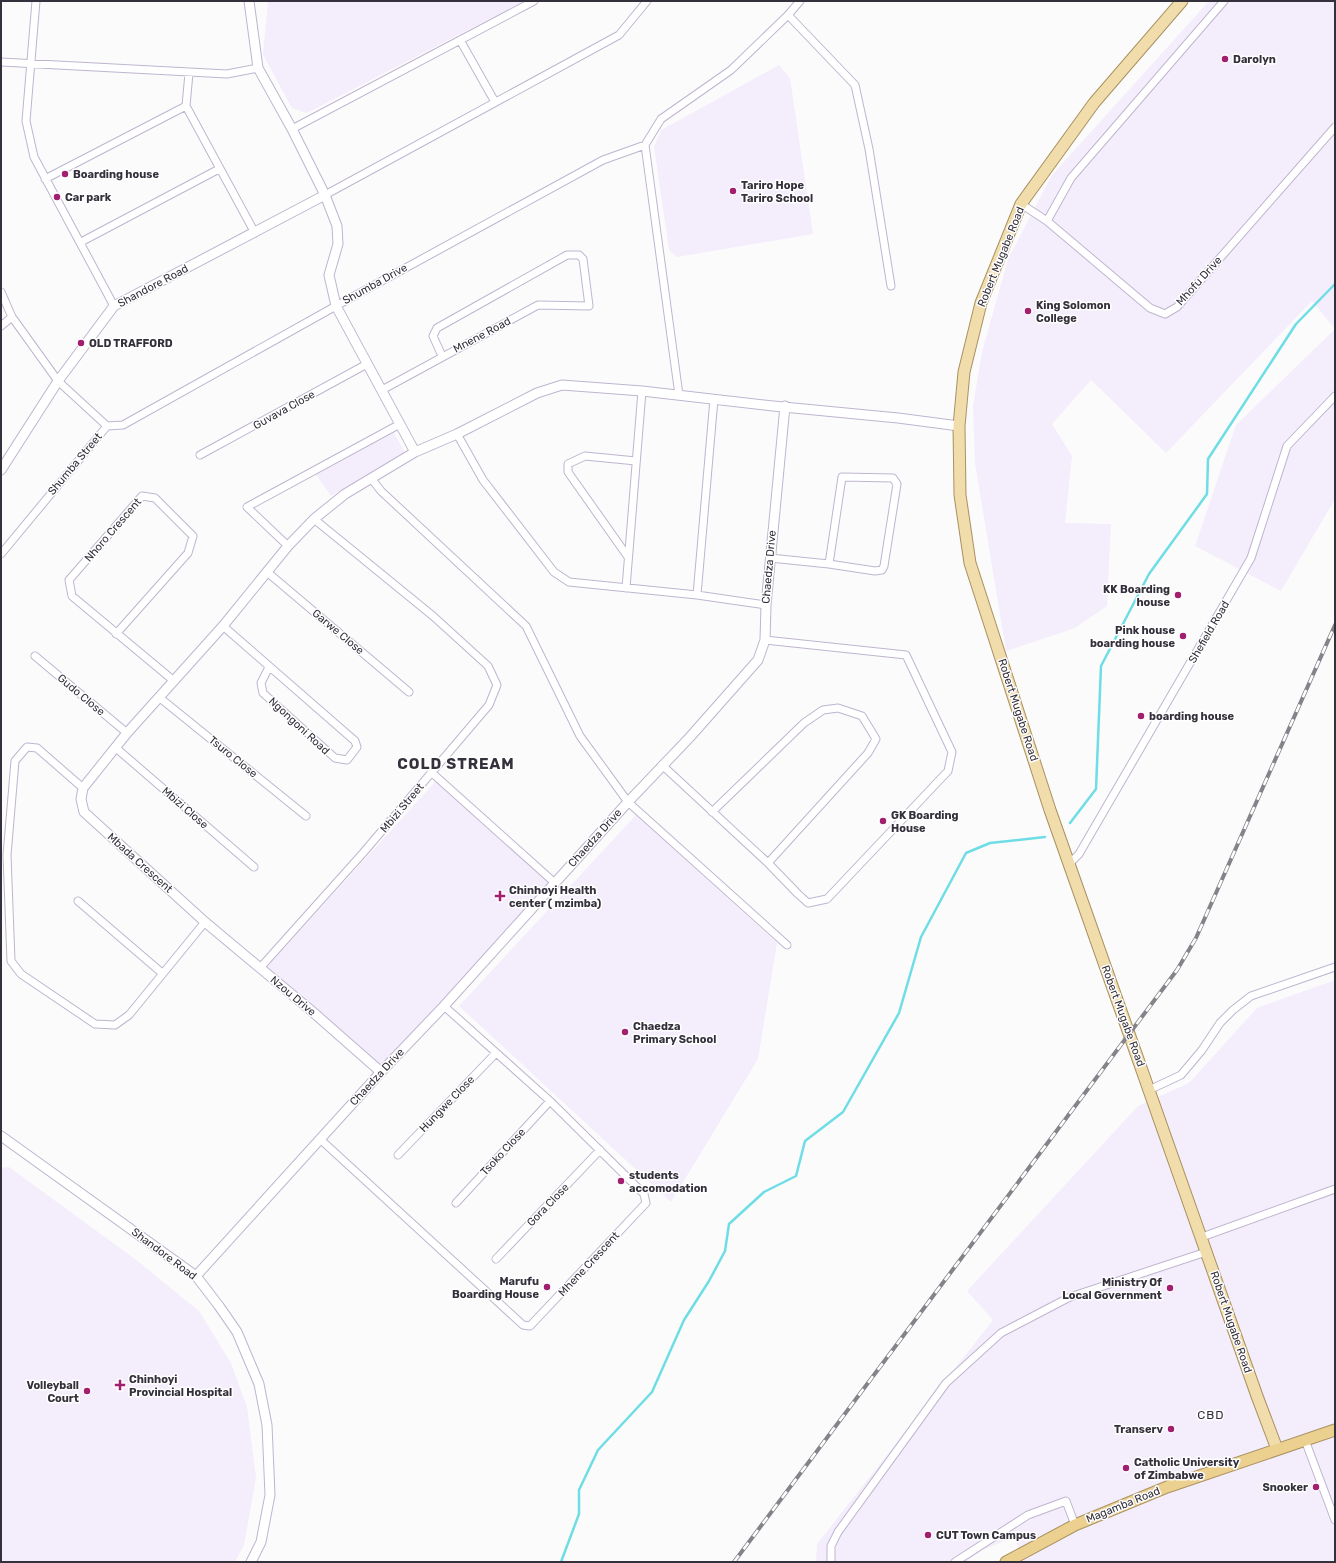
<svg xmlns="http://www.w3.org/2000/svg" width="1336" height="1563" font-family="Rubik,sans-serif">
  <style>
    .built { fill: #f4eefc }
    .lines { fill: none; stroke-linecap: round; stroke-linejoin: round }
    .stream { stroke: #6edde5; stroke-width: 2.5 }
    .minor-casing { stroke: #bfb5cf; stroke-width: 9 }
    .tertiary-casing { stroke: #bfb5cf; stroke-width: 11 }
    .primary-casing { stroke: #a99161; stroke-width: 13 }
    .trunk-casing { stroke: #a99161; stroke-width: 13 }
    .minor { stroke: #fff; stroke-width: 7 }
    .tertiary { stroke: #fff; stroke-width: 9 }
    .primary { stroke: #f1dcac; stroke-width: 11 }
    .trunk { stroke: #ecd090; stroke-width: 11 }
    .rail-casing { stroke: #858289; stroke-width: 4 }
    .rail { stroke: #fff; stroke-width: 2.5; stroke-dasharray: 8; stroke-linecap: butt }
    .poi-dot { fill: #a21f6f; stroke: #fff; stroke-width: 1.5 }
    .labels { text-anchor: middle; dominant-baseline: central; stroke-width: 3; stroke-linejoin: round; paint-order: stroke }
    .poi-label { font-size: 11px; font-weight: bold; fill: #35313c; stroke: #fff; text-anchor: start }
    .street-label { font-size: 11px; fill: #35313c; stroke: #fff }
    .neighbourhood-label { font-size: 12px; letter-spacing: 1px; fill: #35313c; stroke: #fff }
    .district-label { font-size: 15px; font-weight: bold; letter-spacing: 1px; fill: #35313c; stroke: #fff }
  </style>
  <rect width="100%" height="100%" fill="#fbfbfb"/>
  <path class="built" d="M 268,1 L 524,1 L 307,113 L 292,108 L 263,55 Z
    M 1209,1 L 1335,1 L 1335,499 L 1281,591 L 1195,546 L 1236,425 L 1335,329 L 1312,301 L 1166,453 L 1091,380 L 1052,424 L 1072,456 L 1065,523 L 1111,524 L 1107,606 L 1075,628 L 1006,651 L 975,463 L 973,406 L 982,352 L 1008,259 L 1052,175 Z
    M 779,65 L 790,78 L 813,234 L 677,257 L 669,250 L 654,147 L 661,130 Z
    M 394,433 L 406,454 L 331,496 L 315,473 Z
    M 436,781 L 552,883 L 383,1068 L 267,967 Z
    M 636,815 L 777,943 L 758,1059 L 671,1202 L 459,1006 Z
    M 1335,980 L 1335,1562 L 1024,1562 L 1014,1537 L 983,1550 L 966,1562 L 816,1562 L 817,1544 L 993,1320 L 967,1291 L 1138,1106 L 1189,1083 L 1257,1008 Z
    M 9,1167 L 135,1259 L 199,1311 L 231,1363 L 247,1407 L 256,1478 L 244,1545 L 235,1562 L 1,1562 L 1,1168 Z"/>
  <g class="lines">
    <path class="stream" d="M 1070,823 L 1096,789 L 1101,666 L 1149,574 L 1207,494 L 1208,459 L 1296,324 L 1335,284
      M 561,1562 L 579,1514 L 579,1490 L 598,1450 L 652,1392 L 684,1320 L 709,1281 L 725,1251 L 729,1224 L 764,1192 L 796,1176 L 805,1141 L 843,1112 L 899,1013 L 921,937 L 966,853 L 990,843 L 1045,837"/>
    <g class="minor-casing">
      <path id="minor" d="M 36,1 L 26,121 L 34,157 L 114,306
        M 788,15 L 855,85 L 869,149 L 891,286
        M 460,40 L 495,102
        M 1,62 L 227,74 L 258,68
        M 189,73 L 186,106 L 255,233
        M 292,129 L 534,1
        M 45,179 L 186,106
        M 325,195 L 619,35 L 647,1
        M 1021,204 L 1047,221 L 1150,308 L 1165,314 L 1177,307 L 1335,127
        M 1047,221 L 1071,178 L 1224,1
        M 81,242 L 219,169
        M 1,292 L 12,317 L 58,381 L 107,426 L 1,554
        M 1,326 L 12,317
        M 382,390 L 538,305 L 589,306 L 583,259 L 579,255 L 567,255 L 437,328 L 433,336 L 442,356
        M 679,395 L 645,145 L 661,119 L 731,70 L 788,15 L 800,1
        M 107,426 L 123,425 L 336,306 L 603,160 L 645,145
        M 457,434 L 483,480 L 554,572 L 569,582 L 697,595 L 766,605
        M 200,455 L 367,364
        M 371,478 L 381,491 L 526,626 L 580,736 L 628,802 L 787,945
        M 288,546 L 247,507 L 400,424
        M 628,557 L 568,472 L 568,464 L 585,456 L 636,461
        M 770,558 L 829,564 L 875,571 L 882,570 L 884,566 L 897,484 L 893,478 L 842,477 L 829,564
        M 267,572 L 409,692
        M 626,588 L 642,391
        M 697,595 L 714,399
        M 223,626 L 355,741 L 357,747 L 347,760 L 335,758 L 263,693 L 261,683 L 269,667
        M 116,634 L 188,553 L 193,536 L 155,498 L 142,496 L 69,580 L 72,596 L 174,681
        M 35,656 L 127,733
        M 160,698 L 306,816
        M 116,748 L 254,867
        M 662,765 L 768,863 L 798,894 L 808,903 L 827,899 L 948,771 L 952,752 L 906,655 L 765,640
        M 431,772 L 555,883
        M 83,788 L 37,748 L 27,747 L 15,761 L 7,855 L 11,961 L 21,974 L 95,1024 L 115,1025 L 129,1015 L 205,922
        M 712,812 L 804,723 L 823,710 L 838,708 L 862,716 L 876,739 L 868,753 L 768,863
        M 1069,864 L 1079,854 L 1251,558 L 1287,446 L 1335,396
        M 78,901 L 162,973
        M 260,968 L 363,853 L 489,705 L 497,685 L 488,666 L 433,616 L 314,519
        M 1149,1090 L 1181,1075 L 1202,1050 L 1220,1023 L 1233,1010 L 1251,996 L 1335,967
        M 320,1139 L 523,1325 L 530,1326 L 646,1203 L 644,1194 L 550,1101 L 444,1006
        M 398,1155 L 496,1053
        M 456,1203 L 550,1101
        M 1202,1237 L 1335,1189
        M 496,1259 L 600,1150
        M 1305,1440 L 1335,1520
        M 831,1562 L 831,1546 L 838,1532 L 946,1383 L 1001,1333 L 1070,1297 L 1206,1252
        M 955,1562 L 1028,1515 L 1066,1501 L 1075,1525"/>
    </g>
    <g class="tertiary-casing">
      <path id="tertiary" d="M 249,1 L 258,68 L 292,129 L 325,195 L 337,226 L 338,244 L 329,275 L 336,306 L 415,452
        M 1,470 L 58,381 L 114,306 L 325,195
        M 381,1072 L 314,1013 L 205,922 L 84,812 L 81,799 L 83,788 L 127,733 L 223,626 L 288,546 L 314,519 L 345,494 L 415,452 L 457,434 L 537,393 L 562,385 L 642,391 L 773,406 L 898,418 L 959,426
        M 1,1136 L 196,1276 L 219,1306 L 237,1332 L 259,1384 L 267,1425 L 270,1495 L 261,1542 L 251,1562
        M 196,1276 L 381,1072 L 444,1006 L 628,802 L 690,737 L 758,660 L 765,640 L 766,605 L 785,406"/>
    </g>
    <g class="primary-casing">
      <path id="primary" d="M 1182,1 L 1094,103 L 1021,204 L 981,303 L 964,372 L 959,426 L 960,495 L 970,563 L 1050,810 L 1257,1396 L 1277,1449"/>
    </g>
    <g class="trunk-casing">
      <path id="trunk" d="M 1006,1562 L 1075,1525 L 1167,1487 L 1335,1430"/>
    </g>
    <use href="#minor" class="minor"/>
    <use href="#tertiary" class="tertiary"/>
    <use href="#primary" class="primary"/>
    <use href="#trunk" class="trunk"/>
    <g class="rail-casing">
      <path id="rail" d="M 734,1562 L 1177,970 L 1196,938 L 1335,625"/>
    </g>
    <use href="#rail" class="rail"/>
  </g>
  <g class="poi-dot">
    <circle cx="1225" cy="59" r="4"/>
    <circle cx="65" cy="174" r="4"/>
    <circle cx="733" cy="191" r="4"/>
    <circle cx="57" cy="197" r="4"/>
    <circle cx="1028" cy="311" r="4"/>
    <circle cx="81" cy="343" r="4"/>
    <circle cx="1178" cy="595" r="4"/>
    <circle cx="1183" cy="636" r="4"/>
    <circle cx="1141" cy="716" r="4"/>
    <circle cx="883" cy="821" r="4"/>
    <path d="M498 890h4v4h4v4h-4v4h-4v-4h-4v-4h4z"/>
    <circle cx="625" cy="1032" r="4"/>
    <circle cx="621" cy="1181" r="4"/>
    <circle cx="547" cy="1287" r="4"/>
    <circle cx="1170" cy="1288" r="4"/>
    <path d="M118 1379h4v4h4v4h-4v4h-4v-4h-4v-4h4z"/>
    <circle cx="87" cy="1391" r="4"/>
    <circle cx="1171" cy="1429" r="4"/>
    <circle cx="1126" cy="1468" r="4"/>
    <circle cx="1316" cy="1487" r="4"/>
    <circle cx="928" cy="1535" r="4"/>
  </g>
  <g class="labels">
    <g class="poi-label">
      <text x="1233" y="59">Darolyn</text>
      <text x="73" y="174">Boarding house</text>
      <text x="741" y="185">Tariro Hope<tspan x="741" dy="13">Tariro School</tspan></text>
      <text x="65" y="197">Car park</text>
      <text x="1036" y="305">King Solomon<tspan x="1036" dy="13">College</tspan></text>
      <text x="89" y="343">OLD TRAFFORD</text>
      <text x="1170" y="589" text-anchor="end">KK Boarding<tspan x="1170" dy="13">house</tspan></text>
      <text x="1175" y="630" text-anchor="end">Pink house<tspan x="1175" dy="13">boarding house</tspan></text>
      <text x="1149" y="716">boarding house</text>
      <text x="891" y="815">GK Boarding<tspan x="891" dy="13">House</tspan></text>
      <text x="509" y="890">Chinhoyi Health<tspan x="509" dy="13">center ( mzimba)</tspan></text>
      <text x="633" y="1026">Chaedza<tspan x="633" dy="13">Primary School</tspan></text>
      <text x="629" y="1175">students<tspan x="629" dy="13">accomodation</tspan></text>
      <text x="539" y="1281" text-anchor="end">Marufu<tspan x="539" dy="13">Boarding House</tspan></text>
      <text x="1162" y="1282" text-anchor="end">Ministry Of<tspan x="1162" dy="13">Local Government</tspan></text>
      <text x="129" y="1379">Chinhoyi<tspan x="129" dy="13">Provincial Hospital</tspan></text>
      <text x="79" y="1385" text-anchor="end">Volleyball<tspan x="79" dy="13">Court</tspan></text>
      <text x="1163" y="1429" text-anchor="end">Transerv</text>
      <text x="1134" y="1462">Catholic University<tspan x="1134" dy="13">of Zimbabwe</tspan></text>
      <text x="1308" y="1487" text-anchor="end">Snooker</text>
      <text x="936" y="1535">CUT Town Campus</text>
    </g>
    <g class="street-label">
      <text transform="translate(1001 257) rotate(-68)">Robert Mugabe Road</text>
      <text transform="translate(1199 281) rotate(-48)">Mhofu Drive</text>
      <text transform="translate(375 284) rotate(-29)">Shumba Drive</text>
      <text transform="translate(153 286) rotate(-28)">Shandore Road</text>
      <text transform="translate(482 335) rotate(-28)">Mnene Road</text>
      <text transform="translate(284 410) rotate(-29)">Guvava Close</text>
      <text transform="translate(75 464) rotate(-50)">Shumba Street</text>
      <text transform="translate(113 530) rotate(-49)">Nhoro Crescent</text>
      <text transform="translate(769 567) rotate(-85)">Chaedza Drive</text>
      <text transform="translate(338 632) rotate(40)">Garwe Close</text>
      <text transform="translate(1209 632) rotate(-60)">Shefield Road</text>
      <text transform="translate(81 695) rotate(40)">Gudo Close</text>
      <text transform="translate(1018 710) rotate(72)">Robert Mugabe Road</text>
      <text transform="translate(299 726) rotate(43)">Ngongoni Road</text>
      <text transform="translate(233 757) rotate(39)">Tsuro Close</text>
      <text transform="translate(185 808) rotate(41)">Mbizi Close</text>
      <text transform="translate(402 808) rotate(-50)">Mbizi Street</text>
      <text transform="translate(595 838) rotate(-48)">Chaedza Drive</text>
      <text transform="translate(140 863) rotate(42)">Mbada Crescent</text>
      <text transform="translate(293 996) rotate(40)">Nzou Drive</text>
      <text transform="translate(1123 1016) rotate(70)">Robert Mugabe Road</text>
      <text transform="translate(377 1077) rotate(-47)">Chaedza Drive</text>
      <text transform="translate(447 1104) rotate(-46)">Hungwe Close</text>
      <text transform="translate(503 1152) rotate(-47)">Tsoko Close</text>
      <text transform="translate(548 1205) rotate(-46)">Gora Close</text>
      <text transform="translate(164 1254) rotate(37)">Shandore Road</text>
      <text transform="translate(589 1264) rotate(-47)">Mhene Crescent</text>
      <text transform="translate(1231 1322) rotate(71)">Robert Mugabe Road</text>
      <text transform="translate(1123 1505) rotate(-22)">Magamba Road</text>
    </g>
    <g class="neighbourhood-label">
      <text x="1211" y="1415">CBD</text>
    </g>
    <g class="district-label">
      <text x="456" y="764">COLD STREAM</text>
    </g>
  </g>
  <rect width="1336" height="1563" fill="none" stroke="#35313c" stroke-width="4"/>
</svg>
